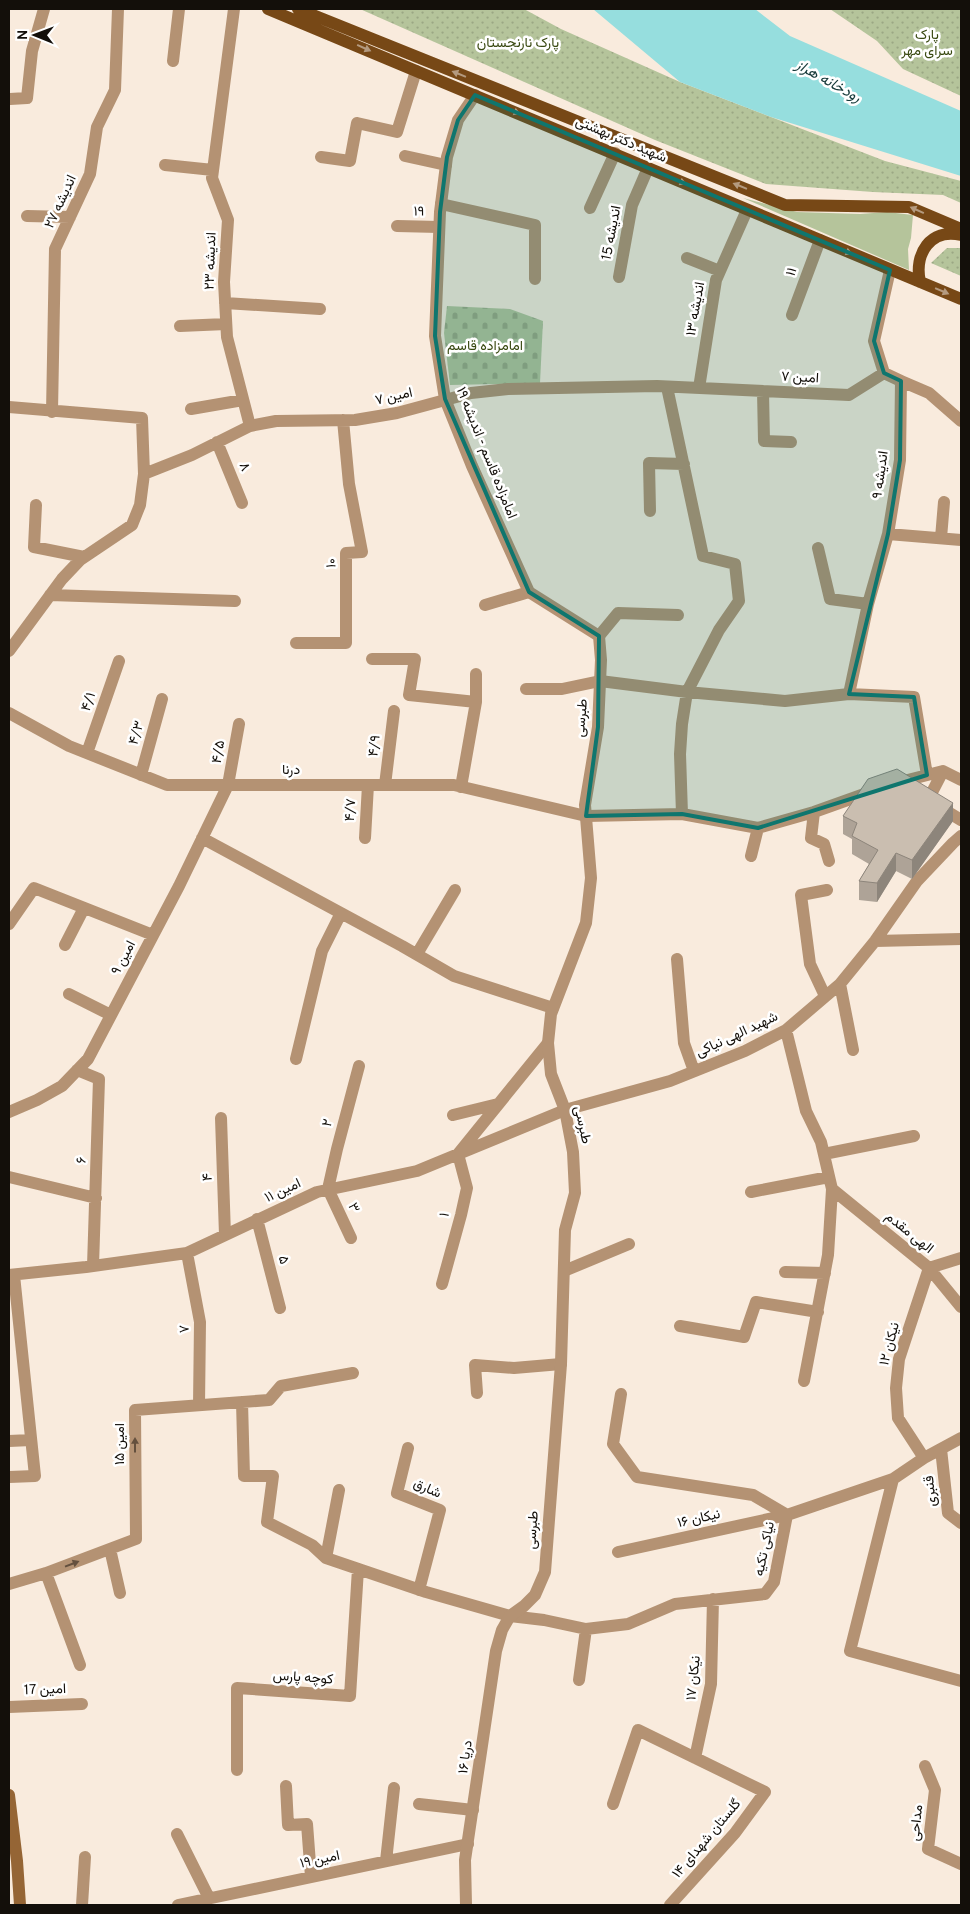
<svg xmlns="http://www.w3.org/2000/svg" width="970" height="1914" font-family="Overpass,Vazirmatn,sans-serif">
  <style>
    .grass { fill: #b5c49b }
    .cemetery { fill: url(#cemetery-stones) }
    .park { fill: url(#park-dots) }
    .water { fill: #96dede }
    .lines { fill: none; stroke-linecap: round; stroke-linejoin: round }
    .minor { stroke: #b49273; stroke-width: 12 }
    .tertiary { stroke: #b49273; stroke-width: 12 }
    .secondary { stroke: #956535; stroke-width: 12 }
    .primary { stroke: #774816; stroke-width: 12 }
    .wall { fill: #aea397 }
    .shaded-wall { fill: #8d857b }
    .building { fill: #cabeb0; stroke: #8d857b }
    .oneway { fill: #b49a7f }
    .oneway2 { fill: #64503e }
    .marked { fill: #0f766e; fill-opacity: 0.2; stroke: #0f766e; stroke-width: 4; stroke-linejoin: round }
    .labels { text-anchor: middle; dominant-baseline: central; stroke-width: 5; stroke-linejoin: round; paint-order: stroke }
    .park-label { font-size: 14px; fill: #394911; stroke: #fff }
    .street-label { font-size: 14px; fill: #130f0a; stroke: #fff }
    .water-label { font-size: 15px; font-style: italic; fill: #153939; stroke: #fff }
  </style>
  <defs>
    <pattern id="cemetery-stones" width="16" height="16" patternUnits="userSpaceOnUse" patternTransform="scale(1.25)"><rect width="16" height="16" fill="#b5c49b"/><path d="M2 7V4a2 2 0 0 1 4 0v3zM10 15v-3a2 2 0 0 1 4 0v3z" fill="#9ba784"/></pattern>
    <pattern id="park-dots" width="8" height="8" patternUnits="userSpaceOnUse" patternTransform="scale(1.25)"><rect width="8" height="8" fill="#b5c49b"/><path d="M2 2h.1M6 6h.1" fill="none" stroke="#9ba784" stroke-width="1.8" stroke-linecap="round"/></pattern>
  </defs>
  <rect width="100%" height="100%" fill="#f9ebdd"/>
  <path class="grass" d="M 743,198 L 797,212 L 860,214 L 887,212 L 913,215 L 911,238 L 908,249 L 909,270 Z"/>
  <path class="cemetery" d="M 447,306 L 510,309 L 543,321 L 540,383 L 450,385 L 444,333 Z"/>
  <path class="park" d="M 360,9 L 524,9 L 561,29 L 680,82 L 885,161 L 961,181 L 961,203 L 943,195 L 873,192 L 766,184 L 655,140 Z
    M 830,9 L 961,9 L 961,96 L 903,69 L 877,41 Z
    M 947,248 L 961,248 L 961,276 L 931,263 Z"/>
  <path class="water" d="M 593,9 L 755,9 L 790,36 L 961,111 L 961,176 L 771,117 L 680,82 Z"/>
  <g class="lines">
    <path class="minor" d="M 234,9 L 212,178 L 228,220 L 224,282 L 227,337 L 250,426
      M 173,61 L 179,9
      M 10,99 L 27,98 L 32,51 L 44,9
      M 405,156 L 446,165
      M 321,157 L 350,161 L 357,123 L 397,132 L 416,71
      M 165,165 L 213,170
      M 441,204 L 535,225 L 535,279
      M 590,208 L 615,153
      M 27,216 L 70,217
      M 397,226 L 439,227
      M 687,258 L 720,271
      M 619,277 L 632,205 L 648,168
      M 225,303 L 320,309
      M 792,315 L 820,240
      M 180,326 L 226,324
      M 901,381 L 929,393 L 961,421
      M 667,387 L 703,556 L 735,564 L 739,601 L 719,630 L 687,692 L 682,724 L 680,754 L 682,814
      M 699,388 L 716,280 L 747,210
      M 763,391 L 764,441 L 791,442
      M 9,407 L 142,418 L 144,474
      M 191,409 L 243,400
      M 52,412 L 55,249 L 90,174 L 97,127 L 115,90 L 118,9
      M 217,442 L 242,503
      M 36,505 L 34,547 L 84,557
      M 650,511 L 649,463 L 684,464
      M 888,534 L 961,540
      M 941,538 L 944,502
      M 818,548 L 830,599 L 868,604
      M 50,595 L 235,601
      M 485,605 L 529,592
      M 599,636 L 618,613 L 678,615
      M 296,643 L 346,643 L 346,553 L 362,552 L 349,484 L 343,420
      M 9,651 L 62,579 L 80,560 L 132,525 L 140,505 L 144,474 L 192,455 L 250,426 L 276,421 L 355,420 L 397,413 L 471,393 L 508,389 L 657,386 L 849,395 L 884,373
      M 372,659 L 415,659 L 409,695 L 476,702 L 461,787
      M 476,674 L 476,702
      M 526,689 L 562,689 L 600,681 L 687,692 L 785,701 L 849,694 L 914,697 L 927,775
      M 849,694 L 868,604 L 888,534 L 900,460 L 901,381 L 884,373 L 874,341 L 890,270
      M 9,713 L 69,746 L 167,785 L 454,785 L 586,816 L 682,814 L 758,828 L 814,812 L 870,792
      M 87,753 L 119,661
      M 943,771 L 928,800 L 961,820
      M 141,775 L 162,699
      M 896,783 L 943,771 L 961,780
      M 385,785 L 394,711
      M 814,812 L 811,838 L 824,844 L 829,861
      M 202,838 L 402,946 L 454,976 L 553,1008
      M 365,838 L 368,785
      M 751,856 L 758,828
      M 9,924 L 34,888 L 153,935
      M 875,941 L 961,939
      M 65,945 L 84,908
      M 417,954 L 455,890
      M 677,959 L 684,1043 L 694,1071
      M 840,984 L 853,1050
      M 69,994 L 111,1015
      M 825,996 L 810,964 L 801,895 L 827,890
      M 786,1030 L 806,1111 L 821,1142 L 832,1189 L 828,1255 L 804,1381
      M 296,1059 L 322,951 L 341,913
      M 77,1070 L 99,1079 L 93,1266
      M 9,1112 L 37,1100 L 62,1086 L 88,1059 L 179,886 L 228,785 L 239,724
      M 453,1115 L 498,1104
      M 221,1118 L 225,1235
      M 824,1154 L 914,1136
      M 9,1177 L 96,1198
      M 832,1189 L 929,1268 L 961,1307
      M 751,1192 L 829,1177
      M 257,1219 L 280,1308
      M 351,1238 L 328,1189 L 337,1149 L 359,1066
      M 187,1253 L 200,1322 L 199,1405
      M 564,1271 L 629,1244
      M 785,1272 L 825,1273
      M 9,1275 L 86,1267 L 187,1253 L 317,1192 L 417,1171 L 565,1110 L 670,1081 L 745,1051 L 786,1030 L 840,984 L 875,941 L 917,881 L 953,843 L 961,836
      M 442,1284 L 461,1215 L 467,1188 L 458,1154 L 548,1043
      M 680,1326 L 744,1337 L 756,1302 L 818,1312
      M 477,1393 L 475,1365 L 514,1368 L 561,1364
      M 621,1394 L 613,1444 L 637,1477 L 753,1495 L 787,1515
      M 242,1402 L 244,1476 L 273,1476 L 267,1522 L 312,1545 L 326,1558 L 426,1592 L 510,1616 L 544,1620 L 586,1629 L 628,1624 L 675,1604 L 765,1594 L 774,1582 L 787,1515
      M 9,1441 L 31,1440
      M 408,1448 L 397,1493 L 440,1510 L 419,1590
      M 941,1449 L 948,1513 L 961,1523
      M 924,1458 L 898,1418 L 896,1388 L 899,1359 L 929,1268 L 961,1258
      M 9,1477 L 35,1476 L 14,1275
      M 893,1479 L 850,1651 L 961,1681
      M 110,1549 L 120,1593
      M 618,1552 L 787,1515 L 893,1479 L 924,1458 L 961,1438
      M 326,1558 L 339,1490
      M 46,1573 L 80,1665
      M 9,1584 L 46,1573 L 136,1539 L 135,1410 L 269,1400 L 281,1386 L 353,1373
      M 579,1680 L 586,1629
      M 9,1707 L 82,1704
      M 695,1758 L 711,1684 L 713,1599
      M 925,1766 L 935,1790 L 928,1849 L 961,1864
      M 237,1770 L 237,1688 L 350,1696 L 358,1569
      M 286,1786 L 288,1825 L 307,1824 L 311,1877
      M 419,1804 L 473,1810
      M 613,1804 L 638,1730 L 765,1792 L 735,1833 L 670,1905
      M 177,1834 L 209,1898
      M 386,1861 L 394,1788
      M 82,1905 L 85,1857
      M 178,1905 L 468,1844"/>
    <path class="tertiary" d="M 466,1905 L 465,1860 L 496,1651 L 502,1630 L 510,1616 L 524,1606 L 535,1595 L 545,1572 L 561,1364 L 565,1230 L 575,1193 L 573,1152 L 565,1110 L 551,1074 L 548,1043 L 551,1014 L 586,923 L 591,878 L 585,805 L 598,727 L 601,660 L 599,636 L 529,592 L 472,466 L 445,399 L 435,336 L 440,212 L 447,157 L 458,120 L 475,95"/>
    <path class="secondary" d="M 9,1795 L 17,1861 L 20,1905"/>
    <path class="primary" d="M 268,9 L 961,299
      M 298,9 L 785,205 L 909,207 L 961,229
      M 920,282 C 914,254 930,228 961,235"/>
  </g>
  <path class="wall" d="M 843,816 L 953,821 L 912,879 L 896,871 L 877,902 L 859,900 L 859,881 L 869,864 L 852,854 L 852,839 L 843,834 Z"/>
  <path class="shaded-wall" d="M 953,803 L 953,821 L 912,879 L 912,860 Z
    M 896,853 L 896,871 L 877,902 L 877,883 Z"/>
  <path class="building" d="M 897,769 L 953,803 L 912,860 L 896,853 L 877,883 L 859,881 L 878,850 L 852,836 L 857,823 L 843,816 L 868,779 Z"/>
  <defs><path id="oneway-solid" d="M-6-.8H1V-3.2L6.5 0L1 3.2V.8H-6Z" transform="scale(1.25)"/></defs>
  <g class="oneway">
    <use href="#oneway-solid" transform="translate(364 48) rotate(24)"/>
    <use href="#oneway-solid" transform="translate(459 74) rotate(-158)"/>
    <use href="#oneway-solid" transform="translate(513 111) rotate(22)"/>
    <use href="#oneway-solid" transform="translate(679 181) rotate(23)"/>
    <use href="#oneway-solid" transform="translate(740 186) rotate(-158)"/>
    <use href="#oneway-solid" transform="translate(917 210) rotate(-156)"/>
    <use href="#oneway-solid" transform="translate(845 251) rotate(23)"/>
    <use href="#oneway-solid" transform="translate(942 291) rotate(23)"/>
  </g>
  <g class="oneway2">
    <use href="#oneway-solid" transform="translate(135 1445) rotate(-90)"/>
    <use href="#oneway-solid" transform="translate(72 1564) rotate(-21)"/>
  </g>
  <path class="marked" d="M 475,95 L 890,270 L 874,341 L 884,373 L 901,381 L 900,460 L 888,534 L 849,694 L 914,697 L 927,775 L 758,828 L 682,814 L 586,816 L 598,727 L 599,636 L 529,592 L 445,399 L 435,336 L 440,212 L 447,157 L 458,120 Z"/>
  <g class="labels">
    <g class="park-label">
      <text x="927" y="35">پارک<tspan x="927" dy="16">سرای مهر</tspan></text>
      <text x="518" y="43">پارک نارنجستان</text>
      <text x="485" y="346">امامزاده قاسم</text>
    </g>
    <g class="street-label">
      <text transform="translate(621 140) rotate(23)">شهید دکتر بهشتی</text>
      <text transform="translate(61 202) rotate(-65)">اندیشه ۲۷</text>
      <text transform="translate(419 212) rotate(1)">۱۹</text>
      <text transform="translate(612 233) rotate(-79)">اندیشه 15</text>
      <text transform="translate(211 261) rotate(-88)">اندیشه ۲۳</text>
      <text transform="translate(792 272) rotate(-70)">۱۱</text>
      <text transform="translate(696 309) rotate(-80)">اندیشه ۱۳</text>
      <text transform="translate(800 378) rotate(3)">امین ۷</text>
      <text transform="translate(394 397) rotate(-13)">امین ۷</text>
      <text transform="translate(486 453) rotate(68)">امامزاده قاسم - اندیشه ۱۹</text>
      <text transform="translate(244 467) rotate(68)">۸</text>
      <text transform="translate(881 475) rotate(-82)">اندیشه ۹</text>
      <text transform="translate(332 563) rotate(-86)">۱۰</text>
      <text transform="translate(89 702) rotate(-71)">۴/۱</text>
      <text transform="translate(582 718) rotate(-85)">طبرسی</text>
      <text transform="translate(137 733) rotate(-74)">۴/۳</text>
      <text transform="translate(375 746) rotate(-84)">۴/۹</text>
      <text transform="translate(219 752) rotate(-80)">۴/۵</text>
      <text x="291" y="770">درنا</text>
      <text transform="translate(351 810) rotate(-86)">۴/۷</text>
      <text transform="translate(124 958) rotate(-62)">امین ۹</text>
      <text transform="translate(737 1035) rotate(-25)">شهید الهی نیاکی</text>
      <text transform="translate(328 1123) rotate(-75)">۲</text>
      <text transform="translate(582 1125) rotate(78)">طبرسی</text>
      <text transform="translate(82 1160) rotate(-89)">۶</text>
      <text transform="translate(208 1177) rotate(-92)">۴</text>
      <text transform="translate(283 1191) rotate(-25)">امین ۱۱</text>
      <text transform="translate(353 1208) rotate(65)">۳</text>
      <text transform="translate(445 1215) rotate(-76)">۱</text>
      <text transform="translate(909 1233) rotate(39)">الهی مقدم</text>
      <text transform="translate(283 1260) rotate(75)">۵</text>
      <text transform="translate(185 1329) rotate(-92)">۷</text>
      <text transform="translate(890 1344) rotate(-75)">نیکان ۱۲</text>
      <text transform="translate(120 1444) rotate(-90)">امین ۱۵</text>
      <text transform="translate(427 1489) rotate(24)">شارق</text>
      <text transform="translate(931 1491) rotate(-96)">قنبری</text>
      <text transform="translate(699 1519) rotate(-13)">نیکان ۱۶</text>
      <text transform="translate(533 1530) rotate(-86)">طبرسی</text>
      <text transform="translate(765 1549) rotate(-78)">نیاکی تکیه</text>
      <text transform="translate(303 1678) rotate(4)">کوچه پارس</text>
      <text transform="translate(694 1678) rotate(-84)">نیکان ۱۷</text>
      <text transform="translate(45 1690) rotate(-2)">امین 17</text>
      <text transform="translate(466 1757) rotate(-82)">دریا ۱۶</text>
      <text transform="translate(917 1823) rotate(-84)">مداحی</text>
      <text transform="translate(707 1839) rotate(-50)">گلستان شهدای ۱۴</text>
      <text transform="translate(320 1860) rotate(-12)">امین ۱۹</text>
    </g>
    <g class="water-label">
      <text transform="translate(828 82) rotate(29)">رودخانه هراز</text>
    </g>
  </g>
  <rect width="970" height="1914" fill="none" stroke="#130f0a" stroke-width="20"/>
  <g transform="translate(35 35) rotate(271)" stroke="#ffffff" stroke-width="4" paint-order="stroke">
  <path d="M0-4L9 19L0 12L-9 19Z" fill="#130f0a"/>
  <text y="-8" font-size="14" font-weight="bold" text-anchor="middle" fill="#130f0a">N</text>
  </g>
</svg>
